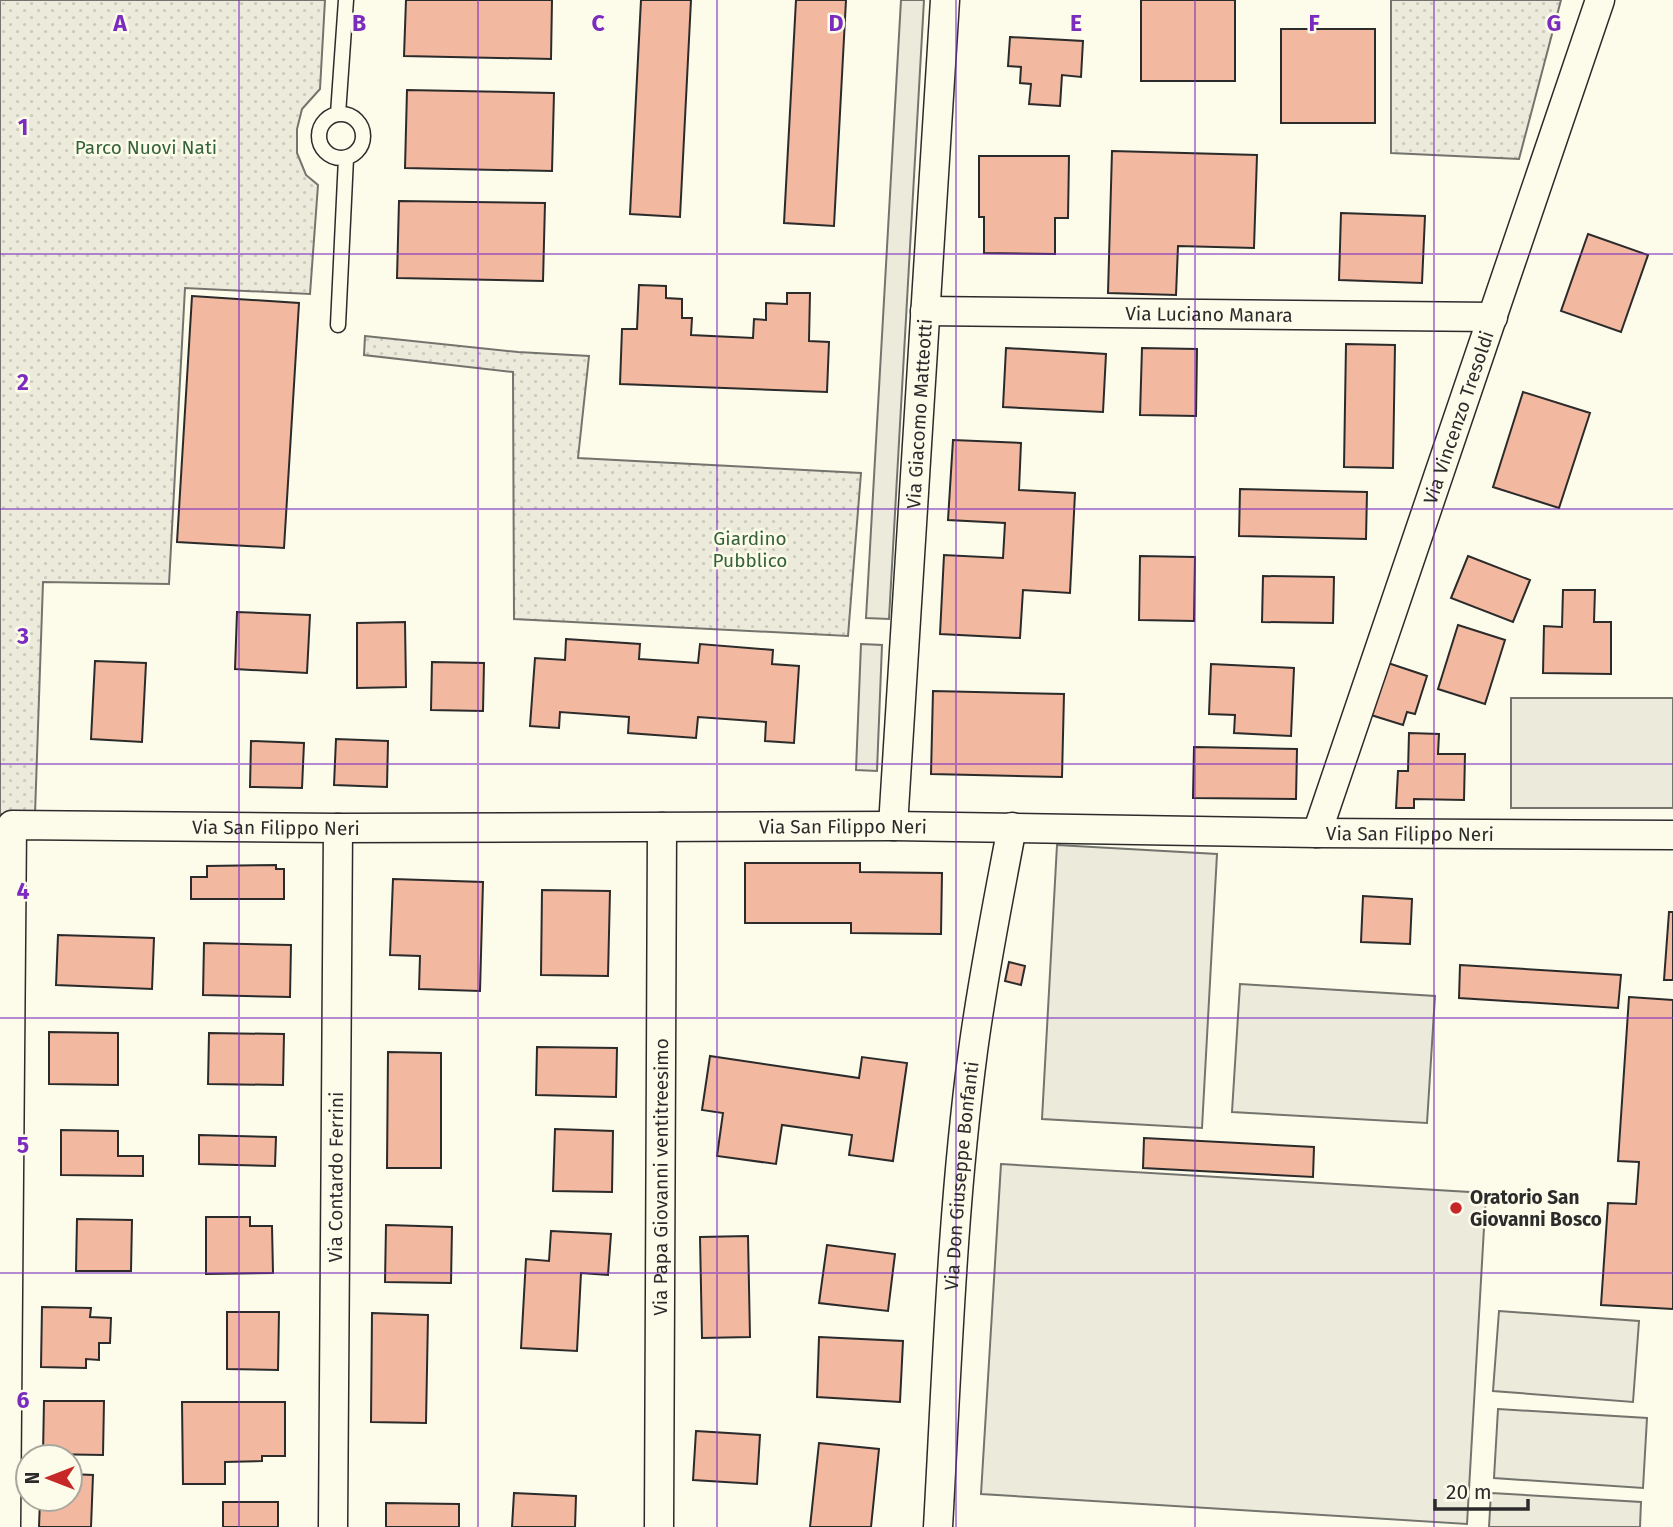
<svg xmlns="http://www.w3.org/2000/svg" width="1673" height="1527" font-family="'Fira Sans',sans-serif">
  <style>
    .green { fill: url(#green-dots); stroke: #74746e; stroke-width: 2 }
    .pitch { fill: #ecebdb; stroke: #74746e; stroke-width: 2 }
    .parking { fill: #eceadb; stroke: #74746e; stroke-width: 2 }
    .building { fill: #f2b8a0; stroke: #2b2b2b; stroke-width: 2 }
    .lines { fill: none; stroke-linecap: round; stroke-linejoin: round }
    .service-casing { stroke: #2b2b2b; stroke-width: 17 }
    .minor-casing { stroke: #2b2b2b; stroke-width: 31 }
    .service { stroke: #fdfbea; stroke-width: 14 }
    .minor { stroke: #fdfbea; stroke-width: 28 }
    .grid { fill: none; stroke: #7b2cbf; stroke-width: 2; stroke-opacity: 0.55 }
    .poi-dot { fill: #c62828; stroke: #fdfbea; stroke-width: 2.5 }
    .labels { text-anchor: middle; dominant-baseline: central; stroke-width: 5; stroke-linejoin: round; paint-order: stroke }
    .park-label { font-size: 19px; fill: #34623c; stroke: #fdfbea }
    .street-label { font-size: 19px; fill: #2b2b2b; stroke: #fdfbea }
    .poi-label { font-size: 19px; font-weight: bold; fill: #2b2b2b; stroke: #fdfbea; text-anchor: start }
    .grid-label { font-size: 23px; text-anchor: middle; font-weight: bold; fill: #7b2cbf; stroke: #fdfbea; stroke-width: 5; stroke-linejoin: round; paint-order: stroke }
  </style>
  <defs>
    <pattern id="green-dots" width="8" height="8" patternUnits="userSpaceOnUse" patternTransform="scale(1.75)"><rect width="8" height="8" fill="#ecebdb"/><path d="M2 2h.1M6 6h.1" fill="none" stroke="#cbcabc" stroke-width="1.8" stroke-linecap="round"/></pattern>
  </defs>
  <rect width="100%" height="100%" fill="#fdfbea"/>
  <path class="green" d="M 0,0 L 325,0 L 320,89 L 302,109 L 297,129 L 297,153 L 306,175 L 318,185 L 310,294 L 185,288 L 169,584 L 43,582 L 35,814 L 0,814 Z
    M 1391,0 L 1561,0 L 1519,159 L 1391,153 Z
    M 365,336 L 518,352 L 589,356 L 578,458 L 861,473 L 848,636 L 514,619 L 513,372 L 364,355 Z"/>
  <path class="pitch" d="M 1057,845 L 1217,854 L 1202,1128 L 1042,1119 Z
    M 1240,984 L 1435,996 L 1427,1123 L 1232,1112 Z
    M 1001,1164 L 1486,1193 L 1467,1524 L 981,1494 Z
    M 1499,1311 L 1639,1321 L 1633,1402 L 1493,1391 Z
    M 1498,1409 L 1647,1418 L 1643,1488 L 1494,1478 Z
    M 1491,1493 L 1641,1502 L 1640,1527 L 1489,1527 Z"/>
  <path class="parking" d="M 901,0 L 924,0 L 889,619 L 866,618 Z
    M 861,644 L 882,645 L 877,771 L 856,770 Z
    M 1511,698 L 1673,698 L 1673,808 L 1511,808 Z"/>
  <path class="building" d="M 406,0 L 552,0 L 551,59 L 404,56 Z
    M 641,0 L 691,0 L 680,217 L 630,214 Z
    M 796,0 L 846,0 L 834,226 L 784,223 Z
    M 1141,0 L 1235,0 L 1235,81 L 1141,81 Z
    M 1281,29 L 1375,29 L 1375,123 L 1281,123 Z
    M 1010,37 L 1083,41 L 1081,77 L 1062,75 L 1060,106 L 1029,104 L 1031,84 L 1020,83 L 1021,67 L 1008,66 Z
    M 407,90 L 554,93 L 552,171 L 405,168 Z
    M 1112,151 L 1257,155 L 1254,248 L 1178,246 L 1176,295 L 1108,293 Z
    M 979,156 L 1069,156 L 1068,218 L 1055,218 L 1055,254 L 984,253 L 984,217 L 979,217 Z
    M 399,201 L 545,203 L 543,281 L 397,278 Z
    M 1341,213 L 1425,216 L 1422,283 L 1339,280 Z
    M 1588,234 L 1648,255 L 1621,332 L 1561,311 Z
    M 639,285 L 666,286 L 666,298 L 682,299 L 682,318 L 692,318 L 691,335 L 753,338 L 754,319 L 766,320 L 766,303 L 787,304 L 787,293 L 810,293 L 809,341 L 829,342 L 827,392 L 620,384 L 622,329 L 637,329 Z
    M 192,296 L 299,303 L 284,548 L 177,542 Z
    M 1346,344 L 1395,345 L 1393,468 L 1344,467 Z
    M 1006,348 L 1106,354 L 1103,412 L 1003,407 Z
    M 1142,348 L 1197,349 L 1196,416 L 1140,415 Z
    M 1523,392 L 1590,413 L 1559,508 L 1493,487 Z
    M 953,440 L 1021,443 L 1019,490 L 1075,493 L 1070,593 L 1023,590 L 1020,638 L 940,634 L 944,555 L 1003,558 L 1005,523 L 948,520 Z
    M 1240,489 L 1367,492 L 1366,539 L 1239,536 Z
    M 1140,556 L 1195,557 L 1194,621 L 1139,620 Z
    M 1468,556 L 1530,580 L 1513,622 L 1451,598 Z
    M 1263,576 L 1334,577 L 1333,623 L 1262,622 Z
    M 1563,590 L 1595,590 L 1594,622 L 1611,622 L 1611,674 L 1543,673 L 1544,626 L 1562,627 Z
    M 237,612 L 310,615 L 307,673 L 235,669 Z
    M 405,622 L 406,687 L 357,688 L 357,623 Z
    M 1458,625 L 1505,640 L 1485,704 L 1438,689 Z
    M 566,639 L 640,644 L 639,659 L 698,663 L 700,644 L 773,650 L 772,664 L 799,666 L 794,743 L 765,741 L 766,722 L 698,717 L 696,738 L 628,733 L 629,717 L 560,712 L 559,728 L 530,726 L 535,658 L 565,660 Z
    M 95,661 L 146,663 L 142,742 L 91,739 Z
    M 432,662 L 484,663 L 483,711 L 431,710 Z
    M 1388,663 L 1427,676 L 1415,714 L 1407,712 L 1403,725 L 1371,715 Z
    M 1211,664 L 1294,668 L 1291,736 L 1234,733 L 1235,715 L 1209,714 Z
    M 933,691 L 1064,694 L 1062,777 L 931,774 Z
    M 1409,733 L 1439,734 L 1438,754 L 1465,754 L 1464,800 L 1414,799 L 1414,808 L 1396,808 L 1398,771 L 1408,771 Z
    M 336,739 L 388,741 L 387,787 L 334,785 Z
    M 251,741 L 304,743 L 302,788 L 250,787 Z
    M 1194,747 L 1297,749 L 1296,799 L 1193,798 Z
    M 745,863 L 860,863 L 860,872 L 942,873 L 941,934 L 851,933 L 851,923 L 745,923 Z
    M 276,865 L 276,869 L 284,869 L 284,899 L 191,899 L 191,877 L 207,877 L 207,866 Z
    M 393,879 L 483,882 L 480,991 L 419,989 L 420,956 L 390,955 Z
    M 542,890 L 610,891 L 608,976 L 541,975 Z
    M 1363,896 L 1412,899 L 1410,944 L 1361,942 Z
    M 1669,912 L 1673,912 L 1673,980 L 1664,980 Z
    M 58,935 L 154,938 L 152,989 L 56,985 Z
    M 204,943 L 291,945 L 290,997 L 203,995 Z
    M 1009,962 L 1025,966 L 1021,985 L 1005,981 Z
    M 1460,965 L 1621,975 L 1618,1008 L 1459,998 Z
    M 1629,997 L 1673,1000 L 1673,1309 L 1601,1305 L 1608,1203 L 1636,1204 L 1639,1162 L 1618,1161 Z
    M 49,1032 L 118,1033 L 118,1085 L 49,1084 Z
    M 209,1033 L 284,1034 L 283,1085 L 208,1084 Z
    M 537,1047 L 617,1048 L 616,1097 L 536,1095 Z
    M 388,1052 L 441,1053 L 441,1168 L 387,1168 Z
    M 710,1056 L 859,1078 L 862,1057 L 907,1063 L 893,1161 L 849,1155 L 852,1135 L 782,1125 L 776,1164 L 717,1156 L 723,1113 L 702,1110 Z
    M 555,1129 L 613,1131 L 612,1192 L 553,1191 Z
    M 61,1130 L 118,1131 L 118,1156 L 143,1156 L 143,1176 L 61,1175 Z
    M 199,1135 L 276,1137 L 275,1166 L 199,1164 Z
    M 1144,1138 L 1314,1147 L 1313,1177 L 1143,1168 Z
    M 206,1217 L 250,1217 L 250,1226 L 272,1226 L 273,1273 L 206,1274 Z
    M 77,1219 L 132,1220 L 131,1271 L 76,1271 Z
    M 386,1225 L 452,1227 L 451,1283 L 385,1282 Z
    M 551,1231 L 611,1234 L 608,1275 L 581,1273 L 577,1351 L 521,1348 L 526,1259 L 549,1261 Z
    M 748,1236 L 750,1337 L 702,1338 L 700,1237 Z
    M 827,1245 L 895,1254 L 888,1311 L 819,1303 Z
    M 42,1307 L 91,1308 L 90,1317 L 111,1318 L 110,1343 L 99,1343 L 99,1360 L 86,1359 L 86,1368 L 41,1367 Z
    M 227,1312 L 279,1312 L 278,1370 L 227,1369 Z
    M 372,1313 L 428,1315 L 426,1423 L 371,1422 Z
    M 819,1337 L 903,1341 L 900,1402 L 817,1397 Z
    M 44,1401 L 104,1401 L 103,1455 L 43,1454 Z
    M 182,1402 L 285,1402 L 285,1456 L 262,1456 L 262,1461 L 225,1462 L 225,1484 L 183,1484 Z
    M 696,1431 L 760,1435 L 757,1484 L 693,1480 Z
    M 819,1443 L 879,1449 L 871,1527 L 810,1527 Z
    M 70,1474 L 93,1475 L 91,1527 L 39,1527 L 40,1499 L 70,1499 Z
    M 514,1493 L 576,1496 L 575,1527 L 512,1527 Z
    M 223,1502 L 278,1502 L 278,1527 L 223,1527 Z
    M 386,1503 L 459,1504 L 459,1527 L 386,1527 Z"/>
  <g class="lines">
    <g class="service-casing">
      <path id="service" d="M319 136a22 22 0 1 1 44 0a22 22 0 1 1-44 0Z
        M 338,114 L 346,0
        M 338,325 L 346,158"/>
    </g>
    <g class="minor-casing">
      <g id="minor">
        <path id="s1" d="M 925,311 L 1493,317"/>
        <path id="s2" d="M 893,826 L 945,0"/>
        <path id="s3" d="M 1317,833 L 1600,0"/>
        <path id="s4" d="M 6,1527 L 12,825 L 338,828 L 893,826 L 1317,833 L 1673,835"/>
        <path id="s5" d="M 333,1527 L 338,828"/>
        <path id="s6" d="M 659,1527 L 662,827"/>
        <path id="s7" d="M 938,1527 C 947,1368 952,1209 973,1051 C 983,976 998,901 1012,827"/>
      </g>
    </g>
    <use href="#service" class="service"/>
    <use href="#minor" class="minor"/>
  </g>
  <path class="grid" d="M 239,0 L 239,1527M 478,0 L 478,1527M 717,0 L 717,1527M 956,0 L 956,1527M 1195,0 L 1195,1527M 1434,0 L 1434,1527M 0,254 L 1673,254M 0,509 L 1673,509M 0,764 L 1673,764M 0,1018 L 1673,1018M 0,1273 L 1673,1273"/>
  <circle class="poi-dot" cx="1456" cy="1208" r="7"/>
  <g class="labels">
    <g class="park-label">
      <text x="146" y="147">Parco Nuovi Nati</text>
      <text x="750" y="538">Giardino<tspan x="750" dy="22">Pubblico</tspan></text>
    </g>
    <g class="street-label">
      <text stroke="none"><textPath href="#s1" startOffset="284">Via Luciano Manara</textPath></text>
      <text stroke="none"><textPath href="#s2" startOffset="413">Via Giacomo Matteotti</textPath></text>
      <text stroke="none"><textPath href="#s3" startOffset="439">Via Vincenzo Tresoldi</textPath></text>
      <text stroke="none"><textPath href="#s4" startOffset="1533">Via San Filippo Neri</textPath></text>
      <text stroke="none"><textPath href="#s4" startOffset="966">Via San Filippo Neri</textPath></text>
      <text stroke="none"><textPath href="#s4" startOffset="2100">Via San Filippo Neri</textPath></text>
      <text stroke="none"><textPath href="#s7" startOffset="352">Via Don Giuseppe Bonfanti</textPath></text>
      <text stroke="none"><textPath href="#s5" startOffset="350">Via Contardo Ferrini</textPath></text>
      <text stroke="none"><textPath href="#s6" startOffset="350">Via Papa Giovanni ventitreesimo</textPath></text>
    </g>
    <g class="poi-label">
      <text x="1470" y="1197">Oratorio San<tspan x="1470" dy="22">Giovanni Bosco</tspan></text>
    </g>
  </g>
  <g class="grid-label">
    <text x="120" y="31">A</text>
    <text x="359" y="31">B</text>
    <text x="598" y="31">C</text>
    <text x="836" y="31">D</text>
    <text x="1076" y="31">E</text>
    <text x="1314" y="31">F</text>
    <text x="1554" y="31">G</text>
    <text x="23" y="135">1</text>
    <text x="23" y="390">2</text>
    <text x="23" y="644">3</text>
    <text x="23" y="899">4</text>
    <text x="23" y="1153">5</text>
    <text x="23" y="1408">6</text>
  </g>
  <g transform="translate(49 1478) rotate(270)"><circle r="33" fill="#fdfbea" stroke="#a9a89e" stroke-width="2"/>
  <path d="M0-5L12 26L0 18L-12 26Z" fill="#c62828"/>
  <text y="-10" font-size="19" font-weight="bold" text-anchor="middle" fill="#2b2b2b">N</text>
  </g>
  <path d="M1435 1499v10h93v-10" fill="none" stroke="#2b2b2b" stroke-width="3.5"/>
  <text x="1446" y="1499" font-size="21" fill="#2b2b2b" stroke="#fdfbea" stroke-width="5" paint-order="stroke">20 m</text>
</svg>
